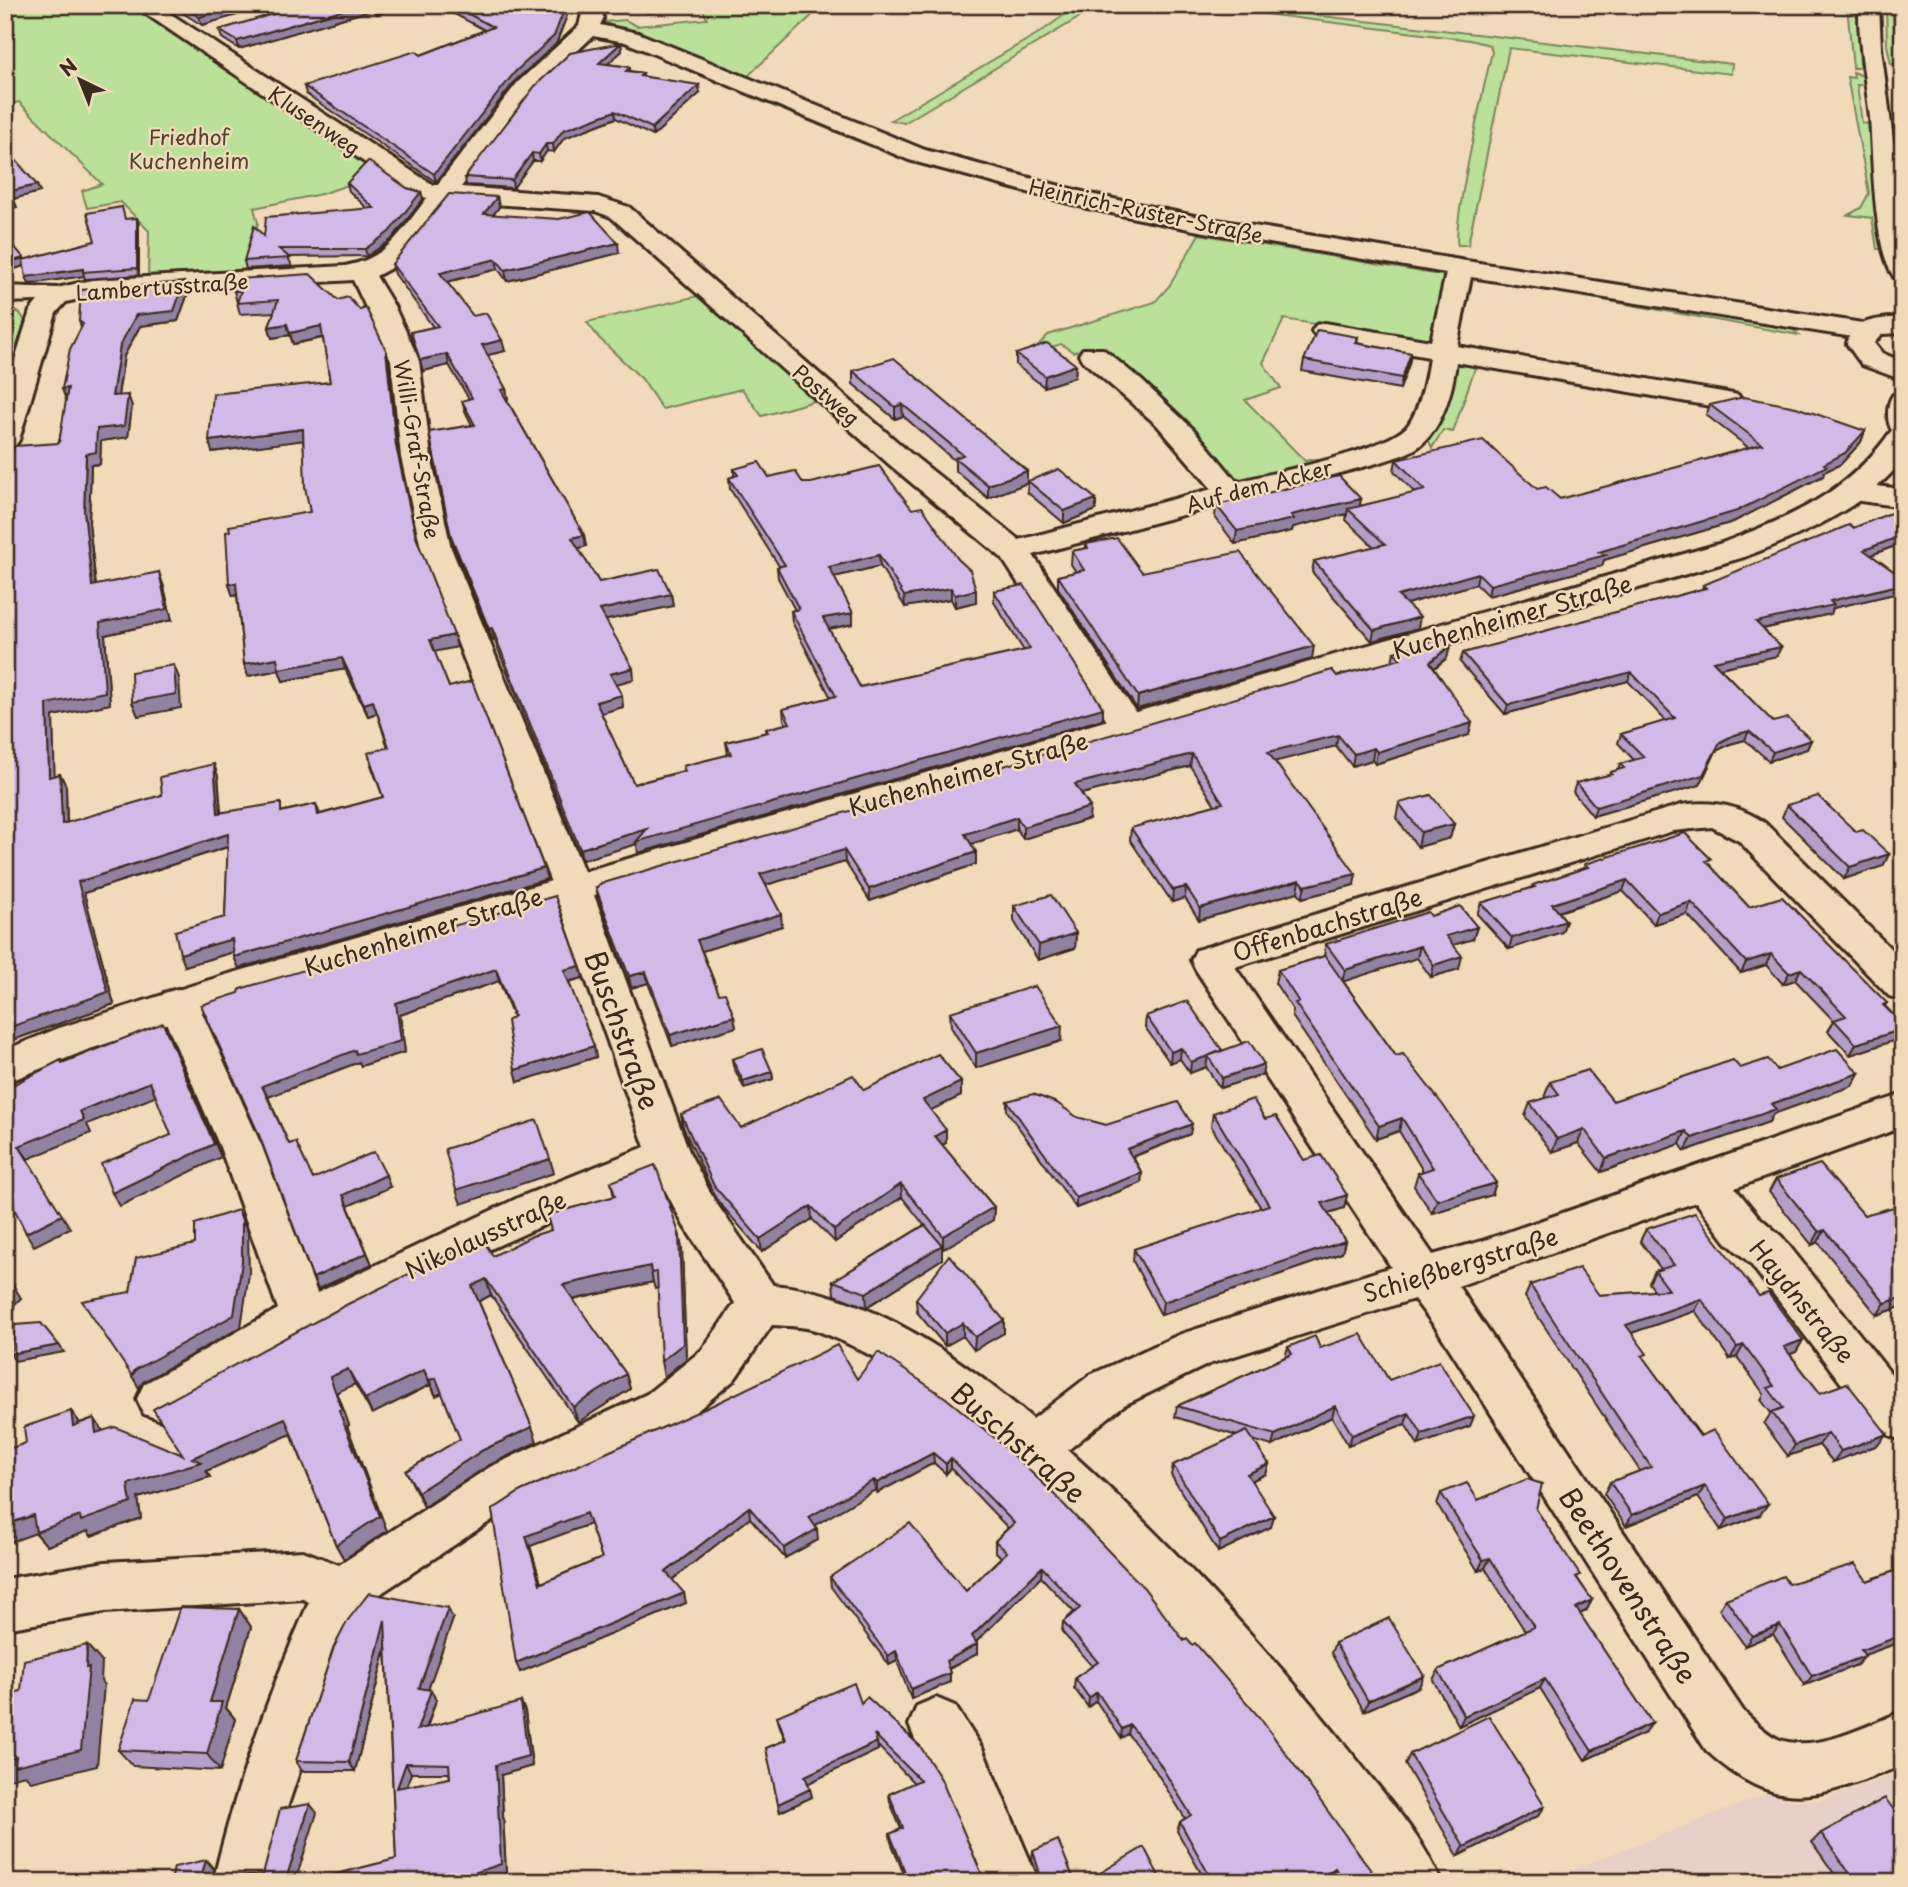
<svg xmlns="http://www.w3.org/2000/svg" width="1908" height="1887" font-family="'Playpen Sans',sans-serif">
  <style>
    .built { fill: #e7d0c7 }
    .green { fill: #bae09a; stroke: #7a855c; stroke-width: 2 }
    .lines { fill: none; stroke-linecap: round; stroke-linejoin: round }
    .minor-casing { stroke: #3b2a1e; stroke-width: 6 }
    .major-casing { stroke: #3b2a1e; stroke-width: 6 }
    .minor { fill: #f1dab9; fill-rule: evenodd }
    .major { fill: #f1dab9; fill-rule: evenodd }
    .wall { fill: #b49fc8; stroke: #3b2a1e; stroke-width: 2; fill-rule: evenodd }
    .shaded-wall { fill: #9282a2; stroke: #3b2a1e; stroke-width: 2 }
    .building { fill: #d1b9e8; stroke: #3b2a1e; stroke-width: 2; fill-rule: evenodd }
    .labels { text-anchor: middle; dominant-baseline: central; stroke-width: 5; stroke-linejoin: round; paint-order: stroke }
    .far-street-label { font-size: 21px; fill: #3b2a1e; stroke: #f1dab9 }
    .far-park-label { font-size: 21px; fill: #4e4531; stroke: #f1dab9 }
    .street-label { font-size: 24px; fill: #3b2a1e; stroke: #f1dab9 }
    .near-street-label { font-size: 28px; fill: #3b2a1e; stroke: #f1dab9 }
  </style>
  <rect width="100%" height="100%" fill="#f1dab9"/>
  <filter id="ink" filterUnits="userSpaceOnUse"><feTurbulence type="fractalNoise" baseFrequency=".0143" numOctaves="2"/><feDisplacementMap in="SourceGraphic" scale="14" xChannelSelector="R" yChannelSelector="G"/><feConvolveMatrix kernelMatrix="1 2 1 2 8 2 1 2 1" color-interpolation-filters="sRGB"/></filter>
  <g filter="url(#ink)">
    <path class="built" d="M 1898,1772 L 1903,1778 L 1903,1882 L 1540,1882 L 1770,1793 L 1788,1800 L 1819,1801 Z"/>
    <path class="green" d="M 5,5 L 134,5 L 385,173 L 321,194 L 254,208 L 258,223 L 245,273 L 148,278 L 149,231 L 121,202 L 87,208 L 82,191 L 102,184 L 19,102 L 5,105 Z
      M 701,5 L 823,5 L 748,76 L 740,79 L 603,22 L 625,20 L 637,26 L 707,19 Z
      M 1078,5 L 1100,5 L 904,123 L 891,120 L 1042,31 Z
      M 1195,5 L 1228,5 L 1732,64 L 1731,74 L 1509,48 L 1468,245 L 1458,245 C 1451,231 1486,77 1492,52 L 1490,45 L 1470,40 Z
      M 1847,5 L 1858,5 L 1860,68 L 1853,68 Z
      M 1886,5 L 1892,5 L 1895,40 L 1903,55 L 1903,65 L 1891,64 L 1887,45 Z
      M 1853,72 L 1863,76 L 1864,85 L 1857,85 L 1862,123 L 1869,124 L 1884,249 L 1877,249 L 1872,218 L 1848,215 L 1861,208 L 1869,193 L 1847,77 L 1854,78 Z
      M 744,91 L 910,157 L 1437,270 L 1185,229 L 1011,190 L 857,141 L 742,93 Z
      M 1199,234 L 1446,276 L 1433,338 L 1424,342 L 1284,319 L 1263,363 L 1281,388 L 1245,400 L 1305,461 L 1316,459 L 1316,464 L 1235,483 L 1095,350 L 1089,348 L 1073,352 L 1061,344 L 1030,354 L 1048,335 L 1155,302 L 1170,285 Z
      M 1485,279 L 1753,321 L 1793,330 L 1799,335 Z
      M 702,295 L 821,399 L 762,416 L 742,389 L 662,409 L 642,379 L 599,338 L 587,322 Z
      M 5,307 L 20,313 L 25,321 L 5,386 Z
      M 1452,361 L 1477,362 L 1453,432 L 1443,430 L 1432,448 L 1428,439 Z"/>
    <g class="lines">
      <g class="minor-casing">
        <path id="minor" d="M 133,5 L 157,5 L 433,185 L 437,185 L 518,82 L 579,26 L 584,5 L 602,5 L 603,19 L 600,25 L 638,33 L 925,150 L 1090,194 L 1199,217 L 1460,260 L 1875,325 L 1879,331 L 1875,337 L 1866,339 L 1471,277 L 1457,346 L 1728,393 L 1738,395 L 1742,401 L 1738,407 L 1728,409 L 1456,362 C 1453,390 1442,430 1418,447 C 1408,454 1393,458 1381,462 L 1033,555 L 1145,727 L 1140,735 L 1128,738 L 1116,735 L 1002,558 L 890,465 L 611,217 L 595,211 L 450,201 L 404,261 L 376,276 L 394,306 L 419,360 L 431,457 L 451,548 L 597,903 L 690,1154 L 714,1200 L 773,1285 C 870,1293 961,1358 1033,1419 L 1090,1375 L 1181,1334 L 1391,1267 L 1196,970 L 1191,960 L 1196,950 L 1681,805 C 1712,800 1739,805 1765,823 L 1903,961 L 1903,1001 L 1889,996 L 1739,841 L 1712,827 L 1673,831 L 1235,967 L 1433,1255 L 1482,1241 L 1903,1094 L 1903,1127 L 1735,1188 L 1758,1216 L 1782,1237 L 1903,1389 L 1903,1441 L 1886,1434 L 1867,1417 L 1750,1263 L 1726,1242 L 1696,1202 L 1458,1286 L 1744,1712 C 1754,1721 1765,1733 1778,1739 C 1816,1754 1868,1725 1903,1711 L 1903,1765 C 1821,1797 1778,1817 1706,1750 L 1437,1329 L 1414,1299 L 1209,1364 L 1124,1405 L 1068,1450 C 1172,1544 1269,1650 1357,1760 C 1387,1798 1423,1837 1441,1882 L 1379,1882 C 1306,1776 1221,1678 1134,1584 C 1051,1495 935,1374 818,1331 C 804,1326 787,1326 772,1325 L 734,1380 L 681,1424 L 524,1499 L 383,1592 C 361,1611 349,1630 338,1656 L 285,1814 L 269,1882 L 213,1882 C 236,1786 269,1692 309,1602 L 303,1599 L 105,1612 L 5,1629 L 5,1579 L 105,1562 L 303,1551 L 339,1565 L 490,1467 L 647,1394 L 702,1350 L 735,1303 L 684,1226 L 659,1178 C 492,1241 332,1325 178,1414 L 161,1420 L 144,1414 L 137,1399 L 144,1384 L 278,1309 L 220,1147 L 158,1004 L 164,993 L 178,989 L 192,993 L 198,1004 L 262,1147 L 317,1293 L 520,1197 L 645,1147 L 559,903 L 421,548 L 401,457 L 391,360 L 353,280 L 92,296 L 66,302 L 56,313 L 19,440 L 15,446 L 5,449 L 5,392 L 30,311 L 38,301 L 5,302 L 5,286 L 57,288 L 92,280 L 345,266 C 389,258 401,231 427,198 L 410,193 ZM 593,36 L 625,42 L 909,160 L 1087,208 L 1199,231 L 1446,273 L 1431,341 L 1325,323 L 1316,325 L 1312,331 L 1316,337 L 1325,339 L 1429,357 C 1426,378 1421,406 1409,424 C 1392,450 1271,473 1237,482 L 1194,430 L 1141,380 L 1103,349 L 1083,349 L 1079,355 L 1083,361 L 1157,425 L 1212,489 L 1019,540 L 910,453 L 629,207 L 598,197 L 461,187 L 534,92 Z
          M 1850,483 L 1903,489 L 1903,507 L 1839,498 L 1835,492 L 1839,486 Z
          M 936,1698 L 955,1706 L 982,1748 L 1039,1882 L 983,1882 L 943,1786 L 917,1744 L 909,1725 L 917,1706 Z"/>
      </g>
      <g class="major-casing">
        <path id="major" d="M 1859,5 L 1879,5 L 1881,48 L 1903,216 L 1903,280 L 1894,277 C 1873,246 1873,157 1870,118 C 1866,80 1858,44 1859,5 Z
          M 1903,317 L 1903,333 L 1882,334 L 1874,343 L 1882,353 L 1903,362 L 1903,380 L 1862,365 L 1847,344 C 1851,318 1882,319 1903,317 Z
          M 1903,393 L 1903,460 C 1863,509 1802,535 1744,557 L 244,998 L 87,1050 L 5,1083 L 5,1050 L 59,1028 L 222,976 L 1722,543 C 1792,517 1848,493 1892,430 C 1886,422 1887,403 1893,395 Z"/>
      </g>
      <use href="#minor" class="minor"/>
      <use href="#major" class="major"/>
    </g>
    <path class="wall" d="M 170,5 L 272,5 L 202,25 Z
      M 304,5 L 408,5 L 377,14 L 371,10 L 239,49 L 222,38 L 219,30 Z
      M 442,5 L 571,5 L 556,44 L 516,80 L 436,182 L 306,94 L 304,86 L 421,55 L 485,30 L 443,8 Z
      M 621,43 L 622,51 L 607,64 L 630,67 L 630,71 L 643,73 L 643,76 L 700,93 L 653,136 L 616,118 L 564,138 L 554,152 L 547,151 L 540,161 L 533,161 L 513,188 L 466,185 L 465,177 Z
      M 347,183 L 407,188 L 421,192 L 423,199 L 391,240 L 367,256 L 288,257 L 292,266 L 246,269 L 244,261 L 264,236 L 368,209 L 349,191 Z
      M 497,197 L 499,207 L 493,215 L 619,253 L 507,281 L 498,269 L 447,282 L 473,316 L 505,351 L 487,355 L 506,389 L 508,399 L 507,400 L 584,535 L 586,546 L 578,548 L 599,582 L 671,594 L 673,606 L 605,620 L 634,679 L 615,684 L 623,707 L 601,713 L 634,784 L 683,771 L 683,766 L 728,755 L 726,742 L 767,732 L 766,729 L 786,724 L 784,720 L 783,709 L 831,698 L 792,622 L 791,611 L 795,610 L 778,578 L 777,567 L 779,566 L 730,489 L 729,478 L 734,476 L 734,469 L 769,477 L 803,483 L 976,602 L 955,607 L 951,599 L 905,607 L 880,566 L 834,577 L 853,613 L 853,624 L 829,629 L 860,687 L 1024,651 L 994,602 L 994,591 L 1103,708 L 1103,719 L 638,853 L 637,844 L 582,860 L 494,639 L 492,640 L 454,547 L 429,432 L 472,425 L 465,411 L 462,401 L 469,399 L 449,365 L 423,371 L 411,332 L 433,327 L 395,274 L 392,264 Z
      M 137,218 L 139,225 L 139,275 L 85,279 L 84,276 L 29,284 L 24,266 L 5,272 L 24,258 L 24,260 L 95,241 L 126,219 Z
      M 238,279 L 386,350 L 388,361 L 398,457 L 416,540 L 457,647 L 434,651 L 449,687 L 544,868 L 547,879 L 239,968 L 234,957 L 234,952 L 185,966 L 225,917 L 228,847 L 84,893 L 114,1004 L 13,1040 L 5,1042 L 5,748 L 11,747 L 11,697 L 5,698 L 5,474 L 59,443 L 81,327 L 79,321 L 184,282 L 188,293 L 178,321 L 140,326 L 124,356 L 118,396 L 132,406 L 128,437 L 101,441 L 100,464 L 91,465 L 89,523 L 96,585 L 163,584 L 172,620 L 105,635 L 110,704 L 53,716 L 54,776 L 60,774 L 66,786 L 67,823 L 162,795 L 218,776 L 221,812 L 284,811 L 316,804 L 320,814 L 383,797 L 371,765 L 388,748 L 377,713 L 368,716 L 345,669 L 283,681 L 279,670 L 248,676 L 244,664 L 237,595 L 233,596 L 229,584 L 310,512 L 303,440 L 212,452 L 330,382 L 323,338 L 293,344 L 290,335 L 272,338 L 269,327 L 274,312 L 240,314 L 234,291 Z
      M 1358,337 L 1357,343 L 1411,353 L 1409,364 L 1400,389 L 1302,371 L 1304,360 Z
      M 1016,354 L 1076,365 L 1075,377 L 1044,387 L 1016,365 Z
      M 853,371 L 1027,471 L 1027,483 L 988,498 L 955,470 L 955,461 L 903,416 L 895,419 L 853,384 Z
      M 1710,405 L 1865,431 L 1861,442 L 1841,464 L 1824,472 L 1823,476 L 1733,522 L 1604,560 L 1602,566 L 1488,596 L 1476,584 L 1406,604 L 1418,628 L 1372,641 L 1312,572 L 1314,561 L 1374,547 L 1346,520 L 1347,514 L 1293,527 L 1292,531 L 1235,544 L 1215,517 L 1216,505 L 1360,506 L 1415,493 L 1394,471 L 1396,460 L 1537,489 L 1560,499 L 1749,448 L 1706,415 Z
      M 1028,481 L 1096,499 L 1096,510 L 1064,523 L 1027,492 Z
      M 1853,528 L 1903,543 L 1871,555 L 1903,578 L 1903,592 L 1833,608 L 1831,614 L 1763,629 L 1777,656 L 1720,668 L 1773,722 L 1811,740 L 1807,749 L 1769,761 L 1745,740 L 1730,744 L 1716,751 L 1700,785 L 1593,816 L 1573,792 L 1576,783 L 1610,775 L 1611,772 L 1618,770 L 1620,764 L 1634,760 L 1618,743 L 1621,734 L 1666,721 L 1628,681 L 1505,714 L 1460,662 L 1463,653 L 1702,589 L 1703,585 Z
      M 1086,544 L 1142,572 L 1312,659 L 1137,709 L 1058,588 L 1058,576 L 1076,572 L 1071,564 L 1072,551 L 1086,548 Z
      M 1450,646 L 1447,658 L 1434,668 L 1469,735 L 1375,764 L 1372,760 L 1352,766 L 1336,746 L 1275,761 L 1354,885 L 1302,898 L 1298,892 L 1199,920 L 1185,898 L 1172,902 L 1130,840 L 1131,828 L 1215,805 L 1190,766 L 1081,794 L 1089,819 L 1023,839 L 1017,829 L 971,844 L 976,852 L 976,864 L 870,901 L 845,862 L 766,885 L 782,926 L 702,951 L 719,994 L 736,1027 L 672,1046 L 648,983 L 631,988 L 599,900 L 596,888 L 1337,676 L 1392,662 L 1394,652 Z
      M 1399,803 L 1454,824 L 1450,838 L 1418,847 L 1396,818 Z
      M 1787,805 L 1856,832 L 1889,854 L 1883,866 L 1844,879 L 1782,817 Z
      M 1585,864 L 1709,864 L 1749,907 L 1887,1003 L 1885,1006 L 1903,1025 L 1903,1032 L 1899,1039 L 1850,1055 L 1828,1031 L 1834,1021 L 1795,980 L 1783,984 L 1766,965 L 1741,973 L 1687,914 L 1654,924 L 1623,891 L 1559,912 L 1566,921 L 1562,932 L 1509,949 L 1477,914 L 1481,903 L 1531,888 L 1533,885 L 1584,868 Z
      M 1014,906 L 1076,933 L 1075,948 L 1038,960 L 1014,921 Z
      M 1431,916 L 1477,927 L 1473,939 L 1453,945 L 1459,969 L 1431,977 L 1417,958 L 1343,981 L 1396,1056 L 1496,1183 L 1492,1195 L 1432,1213 L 1414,1186 L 1418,1173 L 1423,1171 L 1399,1131 L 1376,1139 L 1292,1016 L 1293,1010 L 1275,983 L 1278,970 L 1324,956 L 1326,944 Z
      M 580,966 L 583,978 L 569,982 L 596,1057 L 518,1082 L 513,1017 L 499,981 L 400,1015 L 405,1052 L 361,1066 L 359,1062 L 268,1097 L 289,1144 L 313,1179 L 390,1187 L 348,1206 L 372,1264 L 318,1289 L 239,993 Z
      M 950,1012 L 1061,1041 L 976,1068 L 951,1027 Z
      M 1146,1016 L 1222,1050 L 1264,1064 L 1262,1075 L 1220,1088 L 1206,1067 L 1190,1073 L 1180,1059 L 1170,1063 L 1145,1027 Z
      M 732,1059 L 772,1072 L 773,1079 L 744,1088 L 733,1066 Z
      M 1740,1068 L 1859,1073 L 1852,1086 L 1773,1114 L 1769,1122 L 1685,1151 L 1680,1144 L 1601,1172 L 1578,1143 L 1552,1152 L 1525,1116 L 1530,1103 L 1547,1098 L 1545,1095 L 1550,1082 L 1613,1101 Z
      M 961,1082 L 961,1096 L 930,1110 L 946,1143 L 942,1145 L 994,1207 L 993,1220 L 943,1249 L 942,1247 L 942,1259 L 867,1307 L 834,1295 L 833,1281 L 924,1225 L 902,1197 L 835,1242 L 812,1219 L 762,1252 L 716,1199 L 683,1127 L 681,1114 L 741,1128 L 864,1090 Z
      M 1007,1101 L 1106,1125 L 1190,1134 L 1133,1157 L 1142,1173 L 1141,1183 L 1076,1208 L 1007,1111 Z
      M 1213,1113 L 1265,1119 L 1304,1160 L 1347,1195 L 1344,1208 L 1328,1213 L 1345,1241 L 1342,1253 L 1161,1315 L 1133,1261 L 1134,1249 L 1261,1208 L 1211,1126 Z
      M 1776,1179 L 1864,1215 L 1903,1207 L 1903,1306 L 1877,1315 L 1818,1242 L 1812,1245 L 1769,1192 Z
      M 611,1182 L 679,1233 L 682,1249 L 686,1359 L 664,1377 L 658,1288 L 655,1289 L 653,1282 L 573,1300 L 626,1374 L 630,1389 L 578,1422 L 491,1295 L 479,1302 L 532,1427 L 537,1442 L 489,1465 L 424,1507 L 406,1471 L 460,1439 L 442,1393 L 436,1396 L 430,1385 L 372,1414 L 355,1384 L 337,1392 L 349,1425 L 347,1426 L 387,1531 L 344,1559 L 336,1545 L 291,1434 L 206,1471 L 210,1477 L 138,1498 L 141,1518 L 91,1536 L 88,1531 L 47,1546 L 36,1533 L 26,1443 L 71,1411 L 80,1423 L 94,1418 L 103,1431 L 182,1455 L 493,1256 L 551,1230 L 614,1197 Z
      M 1646,1229 L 1759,1296 L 1803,1340 L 1796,1352 L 1790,1354 L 1820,1393 L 1878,1445 L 1833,1462 L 1819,1445 L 1788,1456 L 1764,1424 L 1771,1413 L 1761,1400 L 1764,1394 L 1737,1357 L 1730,1359 L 1695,1311 L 1631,1333 L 1644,1359 L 1760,1515 L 1721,1530 L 1698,1497 L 1626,1526 L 1604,1494 L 1610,1482 L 1640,1471 L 1525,1297 L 1530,1285 L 1599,1295 L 1655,1291 L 1649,1283 L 1655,1271 L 1661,1269 L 1640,1241 Z
      M 916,1299 L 1004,1320 L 1004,1333 L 974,1350 L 963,1336 L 945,1346 L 917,1312 Z
      M 1288,1347 L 1320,1348 L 1389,1380 L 1474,1416 L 1470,1426 L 1418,1445 L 1405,1424 L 1348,1445 L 1332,1417 L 1272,1446 L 1253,1440 L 1269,1464 L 1266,1474 L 1251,1481 L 1271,1527 L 1218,1552 L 1171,1475 L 1173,1465 L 1237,1436 L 1175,1417 L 1177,1406 L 1285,1357 Z
      M 857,1379 L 1184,1641 L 1375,1876 L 1372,1882 L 1335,1882 L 1331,1876 L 1323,1882 L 1206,1882 L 1177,1831 L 1180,1822 L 1185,1818 L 1155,1770 L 1128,1734 L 1121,1738 L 1096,1701 L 1088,1707 L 1074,1688 L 1075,1678 L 1092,1666 L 1062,1632 L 1063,1622 L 1074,1612 L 1041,1577 L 976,1642 L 977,1654 L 949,1669 L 950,1682 L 911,1699 L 897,1661 L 889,1665 L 831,1587 L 830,1577 L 966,1591 L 1001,1557 L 995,1551 L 995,1541 L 1008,1528 L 951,1468 L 946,1474 L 934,1463 L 877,1493 L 875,1490 L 814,1525 L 818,1540 L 785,1558 L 750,1518 L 672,1580 L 686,1603 L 520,1672 L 492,1510 ZM 590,1524 L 602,1558 L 541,1583 L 530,1546 Z
      M 1441,1493 L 1536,1509 L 1578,1579 L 1592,1600 L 1586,1611 L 1580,1614 L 1652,1723 L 1645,1733 L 1585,1760 L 1540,1688 L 1459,1726 L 1433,1680 L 1438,1670 L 1525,1631 L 1485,1568 L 1478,1571 L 1437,1504 Z
      M 1903,1568 L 1903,1641 L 1864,1655 L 1865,1656 L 1857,1665 L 1805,1685 L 1773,1634 L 1745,1646 L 1719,1609 L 1726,1599 L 1788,1584 L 1867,1581 Z
      M 239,1609 L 251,1627 L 226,1708 L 235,1719 L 220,1771 L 133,1766 L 118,1750 L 149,1700 Z
      M 453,1619 L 428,1689 L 436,1700 L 427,1728 L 525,1711 L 532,1766 L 501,1775 L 506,1873 L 478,1882 L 305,1882 L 396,1859 L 386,1648 L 355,1771 L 302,1771 L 296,1761 L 334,1647 ZM 411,1773 L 449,1773 L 450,1778 L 407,1786 Z
      M 1335,1643 L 1419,1687 L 1364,1711 L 1331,1653 Z
      M 867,1697 L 983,1877 L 1038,1877 L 1032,1859 L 1033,1851 L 1075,1882 L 907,1882 L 891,1842 L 890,1834 L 901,1829 L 890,1802 L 889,1794 L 914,1783 L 877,1745 L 878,1750 L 808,1783 L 812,1797 L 780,1812 L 766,1748 L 785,1740 L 779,1724 L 777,1716 L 861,1703 Z
      M 1410,1754 L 1545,1806 L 1538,1816 L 1458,1856 L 1405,1764 Z
      M 1821,1833 L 1903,1882 L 1840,1882 L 1812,1842 Z"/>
    <path class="shaded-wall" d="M 241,5 L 272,5 L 202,25 L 199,17 Z
      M 359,5 L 369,5 L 371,10 L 239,49 L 237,41 Z
      M 377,5 L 408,5 L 377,14 L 375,6 Z
      M 566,5 L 571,5 L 556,44 L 516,80 L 436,182 L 434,174 Z
      M 662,5 L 695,5 L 696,7 L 647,13 L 646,7 Z
      M 621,43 L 622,51 L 600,71 L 599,63 Z
      M 699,85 L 700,93 L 653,136 L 652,128 Z
      M 615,111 L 616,118 L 564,138 L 554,152 L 553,144 L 563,130 Z
      M 546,144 L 547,151 L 540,161 L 539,154 Z
      M 532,153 L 533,161 L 513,188 L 512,180 Z
      M 37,185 L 40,192 L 9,200 L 6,192 Z
      M 421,192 L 423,199 L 391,240 L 367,256 L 365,249 Z
      M 497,197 L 499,207 L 486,224 L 484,214 Z
      M 14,200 L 17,207 L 5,210 L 5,202 Z
      M 137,218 L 139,225 L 139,275 L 137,268 Z
      M 618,243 L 619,253 L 507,281 L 505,270 Z
      M 24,258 L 27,265 L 5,272 L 5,263 Z
      M 496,259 L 498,269 L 443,283 L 440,273 Z
      M 83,269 L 84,276 L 29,284 L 26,277 Z
      M 184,282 L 188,293 L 178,321 L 140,326 L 124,356 L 116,408 L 112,396 L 120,345 L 136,315 Z
      M 287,324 L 290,335 L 272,338 L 269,327 Z
      M 321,326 L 324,337 L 293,344 L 290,333 Z
      M 502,340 L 505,351 L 484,356 L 482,345 Z
      M 386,350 L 388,361 L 398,457 L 396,446 Z
      M 1411,353 L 1409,364 L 1400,389 L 1402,378 Z
      M 447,354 L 449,365 L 423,371 L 420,360 Z
      M 1076,365 L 1075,377 L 1044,387 L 1045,376 Z
      M 68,388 L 66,400 L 62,389 Z
      M 506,389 L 508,399 L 504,401 L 501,390 Z
      M 128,395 L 132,406 L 128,437 L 101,441 L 100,464 L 91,465 L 89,523 L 97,598 L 92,586 L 84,511 L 86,454 L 97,429 Z
      M 902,404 L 903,416 L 895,419 L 895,407 Z
      M 303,429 L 306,440 L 212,452 L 209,441 Z
      M 1865,431 L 1861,442 L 1841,464 L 1824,472 L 1823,476 L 1733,522 L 1604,560 L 1602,566 L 1488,596 L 1490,585 L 1599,552 L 1824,464 Z
      M 1027,471 L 1027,483 L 988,498 L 988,485 Z
      M 1096,499 L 1096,510 L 1064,523 L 1064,511 Z
      M 1361,499 L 1359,511 L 1348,509 L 1347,514 L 1293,527 L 1292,531 L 1235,544 L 1237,531 L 1291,515 Z
      M 584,535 L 586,546 L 574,550 L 572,538 Z
      M 1903,535 L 1903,543 L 1860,559 L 1864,550 Z
      M 879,555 L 880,566 L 830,578 L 829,567 Z
      M 159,572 L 163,584 L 172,620 L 105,635 L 110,704 L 53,716 L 55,789 L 49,777 L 47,704 L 100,623 Z
      M 1478,573 L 1476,584 L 1396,607 L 1398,596 Z
      M 236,583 L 240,594 L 233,596 L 229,584 Z
      M 1903,584 L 1903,592 L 1833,608 L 1831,614 L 1752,631 L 1756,622 L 1830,601 Z
      M 951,588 L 951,599 L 905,607 L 904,596 Z
      M 976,590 L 976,602 L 955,607 L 955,595 Z
      M 671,594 L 673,606 L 602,621 L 600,610 Z
      M 853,613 L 853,624 L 824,630 L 823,618 Z
      M 1420,617 L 1418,628 L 1372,641 L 1374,630 Z
      M 492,628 L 494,639 L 492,640 L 489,629 Z
      M 454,635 L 457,647 L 433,652 L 430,640 Z
      M 1314,646 L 1312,659 L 1137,709 L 1138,696 Z
      M 1450,646 L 1447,658 L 1427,674 L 1430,662 Z
      M 1781,647 L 1777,656 L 1710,670 L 1713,661 Z
      M 277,658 L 342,658 L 345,669 L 283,681 L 279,670 L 248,676 L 244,664 Z
      M 174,665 L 179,678 L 181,708 L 138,716 L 132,702 Z
      M 633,668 L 634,679 L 612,685 L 610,674 Z
      M 1631,672 L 1628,681 L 1505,714 L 1508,705 Z
      M 11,684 L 16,696 L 5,698 L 5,685 Z
      M 622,695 L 623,707 L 598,714 L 596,702 Z
      M 373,701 L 377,713 L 368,716 L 364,704 Z
      M 1103,708 L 1103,719 L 638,853 L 637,844 L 582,860 L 580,849 L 647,829 Z
      M 1472,723 L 1469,735 L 1375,764 L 1377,752 Z
      M 1749,731 L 1745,740 L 1730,744 L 1716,751 L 1700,785 L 1593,816 L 1596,807 L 1734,735 Z
      M 1338,735 L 1336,746 L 1266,764 L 1268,752 Z
      M 1811,740 L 1807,749 L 1769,761 L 1773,752 Z
      M 1374,748 L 1372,760 L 1352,766 L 1354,754 Z
      M 1192,754 L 1190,766 L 1074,796 L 1075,784 Z
      M 214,764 L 218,776 L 222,825 L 218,813 Z
      M 60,774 L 66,786 L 67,836 L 62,824 Z
      M 1090,807 L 1089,819 L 1023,839 L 1023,827 Z
      M 1017,817 L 1017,829 L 965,846 L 965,834 Z
      M 1454,824 L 1450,838 L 1418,847 L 1421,832 Z
      M 228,834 L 233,845 L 84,893 L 114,1004 L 13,1040 L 5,1042 L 5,1029 L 78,882 Z
      M 844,850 L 845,862 L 762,886 L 760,874 Z
      M 976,852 L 976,864 L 870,901 L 869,889 Z
      M 1889,854 L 1883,866 L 1844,879 L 1850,867 Z
      M 544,868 L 547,879 L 239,968 L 234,957 Z
      M 1356,874 L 1354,885 L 1302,898 L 1305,886 Z
      M 1300,880 L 1298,892 L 1199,920 L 1200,908 Z
      M 1627,880 L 1623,891 L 1548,915 L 1552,904 Z
      M 1186,887 L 1185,898 L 1172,902 L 1173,890 Z
      M 1691,902 L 1687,914 L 1654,924 L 1658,913 Z
      M 781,914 L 782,926 L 699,952 L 697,940 Z
      M 1566,921 L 1562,932 L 1509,949 L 1512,938 Z
      M 1477,927 L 1473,939 L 1443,948 L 1446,936 Z
      M 1076,933 L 1075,948 L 1038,960 L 1039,945 Z
      M 232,939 L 237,951 L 185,966 L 180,954 Z
      M 1420,946 L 1417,958 L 1342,982 L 1345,970 Z
      M 1771,954 L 1766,965 L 1741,973 L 1746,962 Z
      M 1462,956 L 1459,969 L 1431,977 L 1434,965 Z
      M 580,966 L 583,978 L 567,982 L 564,970 Z
      M 496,969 L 499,981 L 400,1015 L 405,1052 L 361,1066 L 359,1062 L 268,1097 L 262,1086 L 396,1003 Z
      M 1801,969 L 1795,980 L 1783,984 L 1789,973 Z
      M 646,972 L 648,983 L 631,988 L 629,976 Z
      M 734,1016 L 736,1027 L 672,1046 L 670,1035 Z
      M 163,1023 L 221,1157 L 120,1206 L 112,1193 L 214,1144 Z
      M 1062,1026 L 1061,1041 L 976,1068 L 976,1053 Z
      M 1903,1029 L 1903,1032 L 1899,1039 L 1850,1055 L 1856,1044 Z
      M 594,1046 L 596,1057 L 518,1082 L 515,1070 Z
      M 1181,1048 L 1180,1059 L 1170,1063 L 1171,1052 Z
      M 1208,1056 L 1206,1067 L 1190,1073 L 1191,1062 Z
      M 1264,1064 L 1262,1075 L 1220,1088 L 1222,1078 Z
      M 772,1072 L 773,1079 L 744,1088 L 743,1081 Z
      M 1859,1073 L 1852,1086 L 1773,1114 L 1769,1122 L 1685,1151 L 1692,1138 L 1771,1104 Z
      M 150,1082 L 157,1096 L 87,1124 L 91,1133 L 28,1159 L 19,1146 L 80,1111 Z
      M 961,1082 L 961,1096 L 923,1114 L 923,1100 Z
      M 1402,1118 L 1399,1131 L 1376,1139 L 1379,1126 Z
      M 1192,1124 L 1190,1134 L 1126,1159 L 1127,1149 Z
      M 1584,1129 L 1578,1143 L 1552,1152 L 1557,1139 Z
      M 946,1130 L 946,1143 L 935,1149 L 935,1136 Z
      M 1686,1131 L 1680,1144 L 1601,1172 L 1606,1158 Z
      M 550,1159 L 554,1173 L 461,1204 L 456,1190 Z
      M 1142,1173 L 1141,1183 L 1076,1208 L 1076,1198 Z
      M 386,1175 L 390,1187 L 348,1206 L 343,1195 Z
      M 1496,1183 L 1492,1195 L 1432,1213 L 1437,1200 Z
      M 901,1184 L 902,1197 L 835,1242 L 834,1230 Z
      M 1347,1195 L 1344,1208 L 1319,1216 L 1322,1203 Z
      M 811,1206 L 812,1219 L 762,1252 L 760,1239 Z
      M 994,1207 L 993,1220 L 943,1249 L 943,1236 Z
      M 238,1210 L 248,1232 L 249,1274 L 241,1327 L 143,1382 L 139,1388 L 132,1376 Z
      M 62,1215 L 70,1228 L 34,1246 L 26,1233 Z
      M 1825,1230 L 1818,1242 L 1812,1245 L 1819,1232 Z
      M 679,1233 L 682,1249 L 686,1359 L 664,1377 L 661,1361 Z
      M 1345,1241 L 1342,1253 L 1161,1315 L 1163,1302 Z
      M 942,1245 L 942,1259 L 867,1307 L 866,1293 Z
      M 367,1253 L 372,1264 L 318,1289 L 313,1278 Z
      M 650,1266 L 653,1282 L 567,1301 L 563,1285 Z
      M 486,1279 L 491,1295 L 478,1302 L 472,1286 Z
      M 13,1285 L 21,1298 L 5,1314 L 5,1292 Z
      M 1903,1297 L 1903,1306 L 1877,1315 L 1885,1303 Z
      M 1701,1299 L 1695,1311 L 1620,1337 L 1626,1325 Z
      M 1004,1320 L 1004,1333 L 974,1350 L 975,1337 Z
      M 963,1323 L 963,1336 L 945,1346 L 945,1333 Z
      M 1803,1340 L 1796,1352 L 1777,1359 L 1784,1347 Z
      M 59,1345 L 64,1352 L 15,1361 L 10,1354 Z
      M 1744,1345 L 1737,1357 L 1730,1359 L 1737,1347 Z
      M 348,1369 L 355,1384 L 337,1392 L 349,1425 L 347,1426 L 387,1531 L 344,1559 L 336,1545 L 339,1411 L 330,1377 Z
      M 424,1370 L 430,1385 L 372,1414 L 365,1399 Z
      M 626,1374 L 630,1389 L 578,1422 L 573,1407 Z
      M 436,1378 L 442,1393 L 436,1396 L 429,1380 Z
      M 1335,1406 L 1332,1417 L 1272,1446 L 1275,1435 Z
      M 71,1411 L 82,1426 L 73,1426 Z
      M 1409,1413 L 1405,1424 L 1348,1445 L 1352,1435 Z
      M 1474,1416 L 1470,1426 L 1418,1445 L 1422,1434 Z
      M 94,1418 L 104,1433 L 96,1433 Z
      M 285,1418 L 293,1433 L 206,1471 L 210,1477 L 138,1498 L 141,1518 L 91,1536 L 88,1531 L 47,1546 L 36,1533 L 5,1544 L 5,1525 L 128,1484 L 192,1458 Z
      M 532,1427 L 537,1442 L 489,1465 L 424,1507 L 418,1492 L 483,1450 Z
      M 1828,1433 L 1819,1445 L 1788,1456 L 1795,1445 Z
      M 1887,1434 L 1878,1445 L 1833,1462 L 1841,1451 Z
      M 933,1453 L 934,1463 L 877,1493 L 877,1483 Z
      M 951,1458 L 951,1468 L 946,1474 L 946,1464 Z
      M 1269,1464 L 1266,1474 L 1244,1484 L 1247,1474 Z
      M 874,1480 L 875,1490 L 810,1528 L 809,1517 Z
      M 1705,1486 L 1698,1497 L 1626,1526 L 1632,1515 Z
      M 1768,1504 L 1760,1515 L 1721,1530 L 1728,1519 Z
      M 749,1507 L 750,1518 L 668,1583 L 666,1572 Z
      M 586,1513 L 590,1524 L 530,1546 L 544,1594 L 526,1536 Z
      M 1274,1516 L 1271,1527 L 1218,1552 L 1220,1542 Z
      M 817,1529 L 818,1540 L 785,1558 L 784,1548 Z
      M 1490,1558 L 1485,1568 L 1478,1571 L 1483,1560 Z
      M 1042,1567 L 1041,1577 L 972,1646 L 972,1636 Z
      M 684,1593 L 686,1603 L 520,1672 L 516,1663 Z
      M 1592,1600 L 1586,1611 L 1570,1618 L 1576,1608 Z
      M 448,1608 L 453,1619 L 425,1698 L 419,1688 Z
      M 239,1609 L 251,1627 L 226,1708 L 235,1719 L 220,1771 L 207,1754 L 210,1702 Z
      M 385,1620 L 390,1631 L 355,1771 L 349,1762 Z
      M 1780,1625 L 1773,1634 L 1745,1646 L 1752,1636 Z
      M 1903,1635 L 1903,1641 L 1853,1659 L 1861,1650 Z
      M 977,1644 L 977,1654 L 946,1670 L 946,1661 Z
      M 87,1645 L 102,1662 L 101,1681 L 104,1685 L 97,1766 L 32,1782 L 25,1775 L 5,1780 L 5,1760 L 86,1668 Z
      M 896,1651 L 897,1661 L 889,1665 L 888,1656 Z
      M 1865,1656 L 1857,1665 L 1805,1685 L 1812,1676 Z
      M 950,1673 L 950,1682 L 911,1699 L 911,1689 Z
      M 1424,1676 L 1419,1687 L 1364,1711 L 1368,1701 Z
      M 1545,1679 L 1540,1688 L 1459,1726 L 1464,1716 Z
      M 431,1690 L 436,1700 L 422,1740 L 417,1730 Z
      M 1097,1692 L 1096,1701 L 1088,1707 L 1089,1698 Z
      M 521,1702 L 525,1711 L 532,1766 L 501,1775 L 506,1873 L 478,1882 L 447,1882 L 496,1765 Z
      M 1652,1723 L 1645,1733 L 1585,1760 L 1592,1751 Z
      M 1130,1725 L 1128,1734 L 1121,1738 L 1122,1729 Z
      M 877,1742 L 878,1750 L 807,1784 L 805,1776 Z
      M 406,1763 L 411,1773 L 403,1797 L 397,1788 Z
      M 810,1789 L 812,1797 L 780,1812 L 778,1804 Z
      M 310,1804 L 317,1813 L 295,1882 L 285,1882 Z
      M 1545,1806 L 1538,1816 L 1458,1856 L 1464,1847 Z
      M 206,1860 L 214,1869 L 210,1881 L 202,1873 Z
      M 1335,1868 L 1331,1876 L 1323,1882 L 1315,1882 Z"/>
    <path class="building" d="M 181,5 L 241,5 L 199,17 Z
      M 304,5 L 359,5 L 237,41 L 219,30 Z
      M 452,5 L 566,5 L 554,36 L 515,72 L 434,174 L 304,86 L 416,51 L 421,55 L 493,27 Z
      M 645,5 L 662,5 L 646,7 Z
      M 621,43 L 599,63 L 630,67 L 626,71 L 643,73 L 640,76 L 699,85 L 652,128 L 615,111 L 563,130 L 553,144 L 546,144 L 539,154 L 532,153 L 512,180 L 465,177 L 535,86 L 570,53 Z
      M 15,159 L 37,185 L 6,192 L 14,200 L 5,202 L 5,161 Z
      M 368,161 L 407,188 L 421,192 L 389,232 L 365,249 L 279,249 L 290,258 L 244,261 L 254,226 L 264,236 L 266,217 L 374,208 L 347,183 Z
      M 449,194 L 497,197 L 484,214 L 559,219 L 590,212 L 618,243 L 505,270 L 496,259 L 440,273 L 473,316 L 486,313 L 502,340 L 482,345 L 506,389 L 501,390 L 584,535 L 572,538 L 599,582 L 659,569 L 671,594 L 600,610 L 633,668 L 610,674 L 622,695 L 596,702 L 634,784 L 685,771 L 683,766 L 731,754 L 726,742 L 768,732 L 766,729 L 790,723 L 783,709 L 836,696 L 791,611 L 799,609 L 777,567 L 785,565 L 729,478 L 738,475 L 734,469 L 759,462 L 769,477 L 795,471 L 803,483 L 811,483 L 879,466 L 912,509 L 922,507 L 958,559 L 970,570 L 976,590 L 955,595 L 951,588 L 904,596 L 879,555 L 829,567 L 853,613 L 823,618 L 860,687 L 1030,649 L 994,591 L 1024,585 L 1103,708 L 636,842 L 647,829 L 580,849 L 492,628 L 489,629 L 451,536 L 429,432 L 475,425 L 462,401 L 472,398 L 447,354 L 420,360 L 411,332 L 438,326 L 392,264 Z
      M 122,207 L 125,219 L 137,218 L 137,268 L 83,272 L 83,269 L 26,277 L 23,260 L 95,241 L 87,213 Z
      M 5,236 L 24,258 L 5,263 Z
      M 310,274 L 338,300 L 348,297 L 360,310 L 366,308 L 386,350 L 396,446 L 416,537 L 454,635 L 430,640 L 449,687 L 472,681 L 544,868 L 234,957 L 232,939 L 180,954 L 175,931 L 225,917 L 228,834 L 78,882 L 108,992 L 5,1029 L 5,748 L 11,747 L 11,684 L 5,685 L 5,474 L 14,446 L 59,443 L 68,388 L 62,389 L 70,349 L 83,324 L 79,321 L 81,290 L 184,282 L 174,311 L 136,315 L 120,345 L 112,396 L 128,395 L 124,426 L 97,429 L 96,452 L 86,454 L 84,511 L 92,586 L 159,572 L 167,609 L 100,623 L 105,692 L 47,704 L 49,777 L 60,774 L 62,824 L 162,795 L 160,777 L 214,764 L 218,813 L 281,803 L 281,812 L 316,804 L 318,815 L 383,797 L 368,753 L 389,747 L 373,701 L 364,704 L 342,658 L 279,669 L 277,658 L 244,664 L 236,583 L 229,584 L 226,532 L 230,531 L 229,526 L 310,512 L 305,487 L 303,429 L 209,441 L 213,394 L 330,382 L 321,326 L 290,333 L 287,324 L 269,327 L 278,300 L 237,303 L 241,291 L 234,291 L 238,279 Z
      M 1317,330 L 1358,337 L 1355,343 L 1411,353 L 1402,378 L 1304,360 Z
      M 1047,343 L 1076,365 L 1045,376 L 1016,354 Z
      M 894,358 L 1027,471 L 988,485 L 955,458 L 963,455 L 902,404 L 895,407 L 853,371 Z
      M 1744,397 L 1796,407 L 1865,431 L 1845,453 L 1824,464 L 1827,466 L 1737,511 L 1599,552 L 1606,555 L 1490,585 L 1478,573 L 1398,596 L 1420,617 L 1374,630 L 1314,561 L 1385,544 L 1348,509 L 1425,490 L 1396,460 L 1483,440 L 1537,489 L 1546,487 L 1560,499 L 1762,444 L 1710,405 Z
      M 1059,469 L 1096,499 L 1064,511 L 1028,481 Z
      M 1339,476 L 1361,499 L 1291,515 L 1294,519 L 1237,531 L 1216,505 Z
      M 1903,508 L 1903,535 L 1864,550 L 1903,578 L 1903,584 L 1830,601 L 1834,605 L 1756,622 L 1781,647 L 1713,661 L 1773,722 L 1788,718 L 1811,740 L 1773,752 L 1749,731 L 1734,735 L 1720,742 L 1703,775 L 1596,807 L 1576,783 L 1612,774 L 1611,772 L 1624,768 L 1620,764 L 1644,757 L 1621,734 L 1675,718 L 1631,672 L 1508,705 L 1463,653 L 1706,588 L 1703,585 L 1849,525 L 1853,528 Z
      M 1117,538 L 1142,572 L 1240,552 L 1314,646 L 1138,696 L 1058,576 L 1084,570 L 1072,551 L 1088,548 L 1086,544 Z
      M 1442,638 L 1450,646 L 1430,662 L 1472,723 L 1377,752 L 1374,748 L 1354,754 L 1338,735 L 1268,752 L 1356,874 L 1305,886 L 1300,880 L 1200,908 L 1186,887 L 1173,890 L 1131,828 L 1223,803 L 1192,754 L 1075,784 L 1090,807 L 1023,827 L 1017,817 L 965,834 L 976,852 L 869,889 L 844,850 L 760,874 L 781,914 L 697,940 L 719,994 L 725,993 L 734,1016 L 670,1035 L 646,972 L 629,976 L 596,888 L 600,884 L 1332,670 L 1337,676 L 1401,659 L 1394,652 Z
      M 174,665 L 176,694 L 132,702 L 131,672 Z
      M 1431,795 L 1454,824 L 1421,832 L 1399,803 Z
      M 1818,796 L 1856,832 L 1863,830 L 1889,854 L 1850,867 L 1787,805 Z
      M 1685,833 L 1711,859 L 1706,861 L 1749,907 L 1782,897 L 1887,1003 L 1883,1005 L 1903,1025 L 1903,1029 L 1856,1044 L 1834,1020 L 1846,1016 L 1801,969 L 1789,973 L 1771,954 L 1746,962 L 1691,902 L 1658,913 L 1627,880 L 1552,904 L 1566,921 L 1512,938 L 1481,903 L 1535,887 L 1533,885 L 1588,867 L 1585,864 Z
      M 1051,895 L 1076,933 L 1039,945 L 1014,906 Z
      M 555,896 L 580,966 L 564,970 L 594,1046 L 515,1070 L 507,1021 L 514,1016 L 496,969 L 396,1003 L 401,1041 L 356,1054 L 355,1050 L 262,1086 L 289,1144 L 296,1142 L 313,1179 L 374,1152 L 386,1175 L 343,1195 L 367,1253 L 313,1278 L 259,1135 L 201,1005 L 239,993 L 240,989 Z
      M 1460,906 L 1477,927 L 1446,936 L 1462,956 L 1434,965 L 1420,946 L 1345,970 L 1326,944 L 1428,912 L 1431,916 Z
      M 1325,956 L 1396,1056 L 1403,1054 L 1443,1105 L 1496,1183 L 1437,1200 L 1418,1173 L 1433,1168 L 1402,1118 L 1379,1126 L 1295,1003 L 1299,1002 L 1278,970 Z
      M 1035,986 L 1062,1026 L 976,1053 L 950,1012 Z
      M 1187,1001 L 1222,1050 L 1208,1056 L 1249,1041 L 1264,1064 L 1222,1078 L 1208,1056 L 1191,1062 L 1181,1048 L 1171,1052 L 1146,1016 Z
      M 163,1023 L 214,1144 L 112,1193 L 101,1164 L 171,1135 L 150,1082 L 80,1111 L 84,1120 L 19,1146 L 62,1215 L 26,1233 L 10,1200 L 13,1198 L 5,1185 L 5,1089 L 61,1060 L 62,1063 Z
      M 762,1049 L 772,1072 L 743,1081 L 732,1059 Z
      M 1837,1049 L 1859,1073 L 1771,1104 L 1776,1109 L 1692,1138 L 1686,1131 L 1606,1158 L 1584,1129 L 1557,1139 L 1530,1103 L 1559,1094 L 1550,1082 L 1588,1070 L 1613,1101 L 1733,1060 L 1740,1068 L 1768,1059 L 1777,1070 Z
      M 938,1054 L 961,1082 L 923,1100 L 946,1130 L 935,1136 L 994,1207 L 943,1236 L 901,1184 L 834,1230 L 811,1206 L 760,1239 L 714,1186 L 681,1114 L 721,1100 L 741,1128 L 853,1075 L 864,1090 Z
      M 1033,1094 L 1057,1103 L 1077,1117 L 1106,1125 L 1178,1102 L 1192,1124 L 1127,1149 L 1142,1173 L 1076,1198 L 1007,1101 Z
      M 1253,1099 L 1265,1119 L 1276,1116 L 1304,1160 L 1321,1155 L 1347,1195 L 1322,1203 L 1345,1241 L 1163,1302 L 1134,1249 L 1269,1205 L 1213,1113 Z
      M 537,1120 L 550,1159 L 456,1190 L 445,1149 Z
      M 1820,1164 L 1864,1215 L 1901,1205 L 1903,1207 L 1903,1231 L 1901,1232 L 1903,1234 L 1903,1297 L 1885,1303 L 1825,1230 L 1819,1232 L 1776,1179 Z
      M 655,1165 L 658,1172 L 679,1233 L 683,1344 L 661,1361 L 657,1272 L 651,1273 L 650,1266 L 563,1285 L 626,1374 L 573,1407 L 486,1279 L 472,1286 L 532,1427 L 483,1450 L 418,1492 L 406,1471 L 460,1439 L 436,1378 L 429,1380 L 424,1370 L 365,1399 L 348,1369 L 330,1377 L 342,1410 L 339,1411 L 380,1516 L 336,1545 L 285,1418 L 192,1458 L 201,1462 L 128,1484 L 131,1503 L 81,1521 L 80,1516 L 36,1532 L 33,1515 L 5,1525 L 5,1450 L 26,1443 L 24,1427 L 71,1411 L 73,1426 L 94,1418 L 96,1433 L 115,1427 L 183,1455 L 153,1409 L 348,1304 L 482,1238 L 493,1256 L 532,1236 L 551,1230 L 547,1215 L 615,1196 L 611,1182 Z
      M 238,1210 L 242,1220 L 242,1262 L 234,1315 L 135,1370 L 132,1376 L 82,1301 L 130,1292 L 136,1258 L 195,1244 L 195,1224 Z
      M 1695,1213 L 1759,1296 L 1768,1293 L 1803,1340 L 1784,1347 L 1820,1393 L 1847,1383 L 1887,1434 L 1841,1451 L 1828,1433 L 1795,1445 L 1772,1412 L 1783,1408 L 1768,1388 L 1774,1386 L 1744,1345 L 1737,1347 L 1701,1299 L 1626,1325 L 1647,1354 L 1642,1356 L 1700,1436 L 1714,1430 L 1768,1504 L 1728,1519 L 1705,1486 L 1632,1515 L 1610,1482 L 1651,1467 L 1530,1285 L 1579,1268 L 1599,1295 L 1669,1290 L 1655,1271 L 1674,1265 L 1646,1229 Z
      M 925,1225 L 942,1245 L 866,1293 L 833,1281 Z
      M 949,1255 L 1004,1320 L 975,1337 L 963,1323 L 945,1333 L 916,1299 Z
      M 13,1285 L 5,1292 L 5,1286 Z
      M 41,1323 L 59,1345 L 10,1354 L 15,1325 Z
      M 1361,1334 L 1389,1380 L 1439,1361 L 1474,1416 L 1422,1434 L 1409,1413 L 1352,1435 L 1335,1406 L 1275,1435 L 1177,1406 L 1292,1354 L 1288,1347 L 1315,1336 L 1320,1348 Z
      M 837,1345 L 857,1379 L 878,1352 L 946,1398 L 996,1439 L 1049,1489 L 1144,1588 L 1184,1641 L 1187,1639 L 1192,1645 L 1195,1643 L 1260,1718 L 1375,1876 L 1367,1882 L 1344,1882 L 1335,1868 L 1315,1882 L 1213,1882 L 1180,1822 L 1191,1815 L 1158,1761 L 1130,1725 L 1122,1729 L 1097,1692 L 1089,1698 L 1075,1678 L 1098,1662 L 1063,1622 L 1080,1608 L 1042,1567 L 972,1636 L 977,1644 L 946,1661 L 950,1673 L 911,1689 L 896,1651 L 888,1656 L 830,1577 L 910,1523 L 966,1591 L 1007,1552 L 995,1541 L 1014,1523 L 951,1458 L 946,1464 L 933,1453 L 877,1483 L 874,1480 L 809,1517 L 817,1529 L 784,1548 L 749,1507 L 666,1572 L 684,1593 L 516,1663 L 492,1510 L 521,1491 L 713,1405 ZM 586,1513 L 602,1558 L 540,1584 L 526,1536 Z
      M 1247,1431 L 1269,1464 L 1247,1474 L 1274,1516 L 1220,1542 L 1173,1465 Z
      M 1527,1479 L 1542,1484 L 1536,1509 L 1580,1575 L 1576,1577 L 1592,1600 L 1576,1608 L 1652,1723 L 1592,1751 L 1545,1679 L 1464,1716 L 1438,1670 L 1534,1627 L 1490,1558 L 1483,1560 L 1441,1493 L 1467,1483 L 1478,1500 Z
      M 1855,1564 L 1867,1581 L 1903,1568 L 1903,1635 L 1861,1650 L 1865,1656 L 1812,1676 L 1780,1625 L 1752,1636 L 1726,1599 L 1783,1576 L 1788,1584 Z
      M 369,1593 L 448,1608 L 419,1688 L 431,1690 L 417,1730 L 521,1702 L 528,1756 L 496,1765 L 501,1864 L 447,1882 L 305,1882 L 396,1859 L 385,1620 L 349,1762 L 296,1761 L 334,1647 L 348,1620 ZM 406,1763 L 449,1764 L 450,1778 L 397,1788 Z
      M 180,1607 L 239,1609 L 210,1702 L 222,1702 L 207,1754 L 118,1750 L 135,1699 L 149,1700 Z
      M 1389,1618 L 1424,1676 L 1368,1701 L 1335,1643 Z
      M 87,1645 L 86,1668 L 89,1667 L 81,1750 L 15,1766 L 16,1757 L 5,1760 L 5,1695 L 21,1691 L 24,1660 Z
      M 854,1683 L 861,1703 L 867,1697 L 920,1746 L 941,1779 L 983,1877 L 1041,1877 L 1033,1851 L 1058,1840 L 1075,1882 L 909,1882 L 890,1834 L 903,1828 L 889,1794 L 920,1780 L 874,1734 L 877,1742 L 805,1776 L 810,1789 L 778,1804 L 766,1748 L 786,1740 L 777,1716 Z
      M 1489,1716 L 1545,1806 L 1464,1847 L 1410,1754 Z
      M 1885,1798 L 1903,1822 L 1903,1882 L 1856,1882 L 1821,1833 Z
      M 310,1804 L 285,1882 L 171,1882 L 174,1867 L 206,1860 L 202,1873 L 205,1876 L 263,1875 L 280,1809 Z
      M 1144,1847 L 1162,1882 L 1100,1882 L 1097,1875 Z"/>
  </g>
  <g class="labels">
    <g class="far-street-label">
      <text transform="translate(315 120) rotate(34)">Klusenweg</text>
      <text transform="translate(1146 210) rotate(12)">Heinrich-Ruster-Straße</text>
      <text transform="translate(162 286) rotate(-4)">Lambertusstraße</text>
      <text transform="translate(827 394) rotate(41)">Postweg</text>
      <text transform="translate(418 449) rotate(80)">Willi-Graf-Straße</text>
      <text transform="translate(1259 485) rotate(-15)">Auf dem Acker</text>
    </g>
    <g class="far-park-label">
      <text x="189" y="136">Friedhof<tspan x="189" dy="24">Kuchenheim</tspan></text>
    </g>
    <g class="street-label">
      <text transform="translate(1512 616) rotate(-16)">Kuchenheimer Straße</text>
      <text transform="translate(968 773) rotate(-16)">Kuchenheimer Straße</text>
      <text transform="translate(1327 924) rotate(-17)">Offenbachstraße</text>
      <text transform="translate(423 931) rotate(-17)">Kuchenheimer Straße</text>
      <text transform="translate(485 1234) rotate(-25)">Nikolausstraße</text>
      <text transform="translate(1460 1264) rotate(-17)">Schießbergstraße</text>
      <text transform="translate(1803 1301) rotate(51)">Haydnstraße</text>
    </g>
    <g class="near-street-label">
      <text transform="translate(623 1030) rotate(70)">Buschstraße</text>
      <text transform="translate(1019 1442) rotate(41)">Buschstraße</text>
      <text transform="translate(1629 1585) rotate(57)">Beethovenstraße</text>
    </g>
  </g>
  <rect width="1908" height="1887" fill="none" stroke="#f1dab9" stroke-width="28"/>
  <rect x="14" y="14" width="1880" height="1859" fill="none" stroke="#3b2a1e" stroke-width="2.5" filter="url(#ink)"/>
  <g transform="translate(80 80) rotate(317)" stroke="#f1dab9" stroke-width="5" paint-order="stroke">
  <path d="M0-5L12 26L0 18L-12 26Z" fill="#3b2a1e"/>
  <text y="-10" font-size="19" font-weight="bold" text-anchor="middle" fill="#3b2a1e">N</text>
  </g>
</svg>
